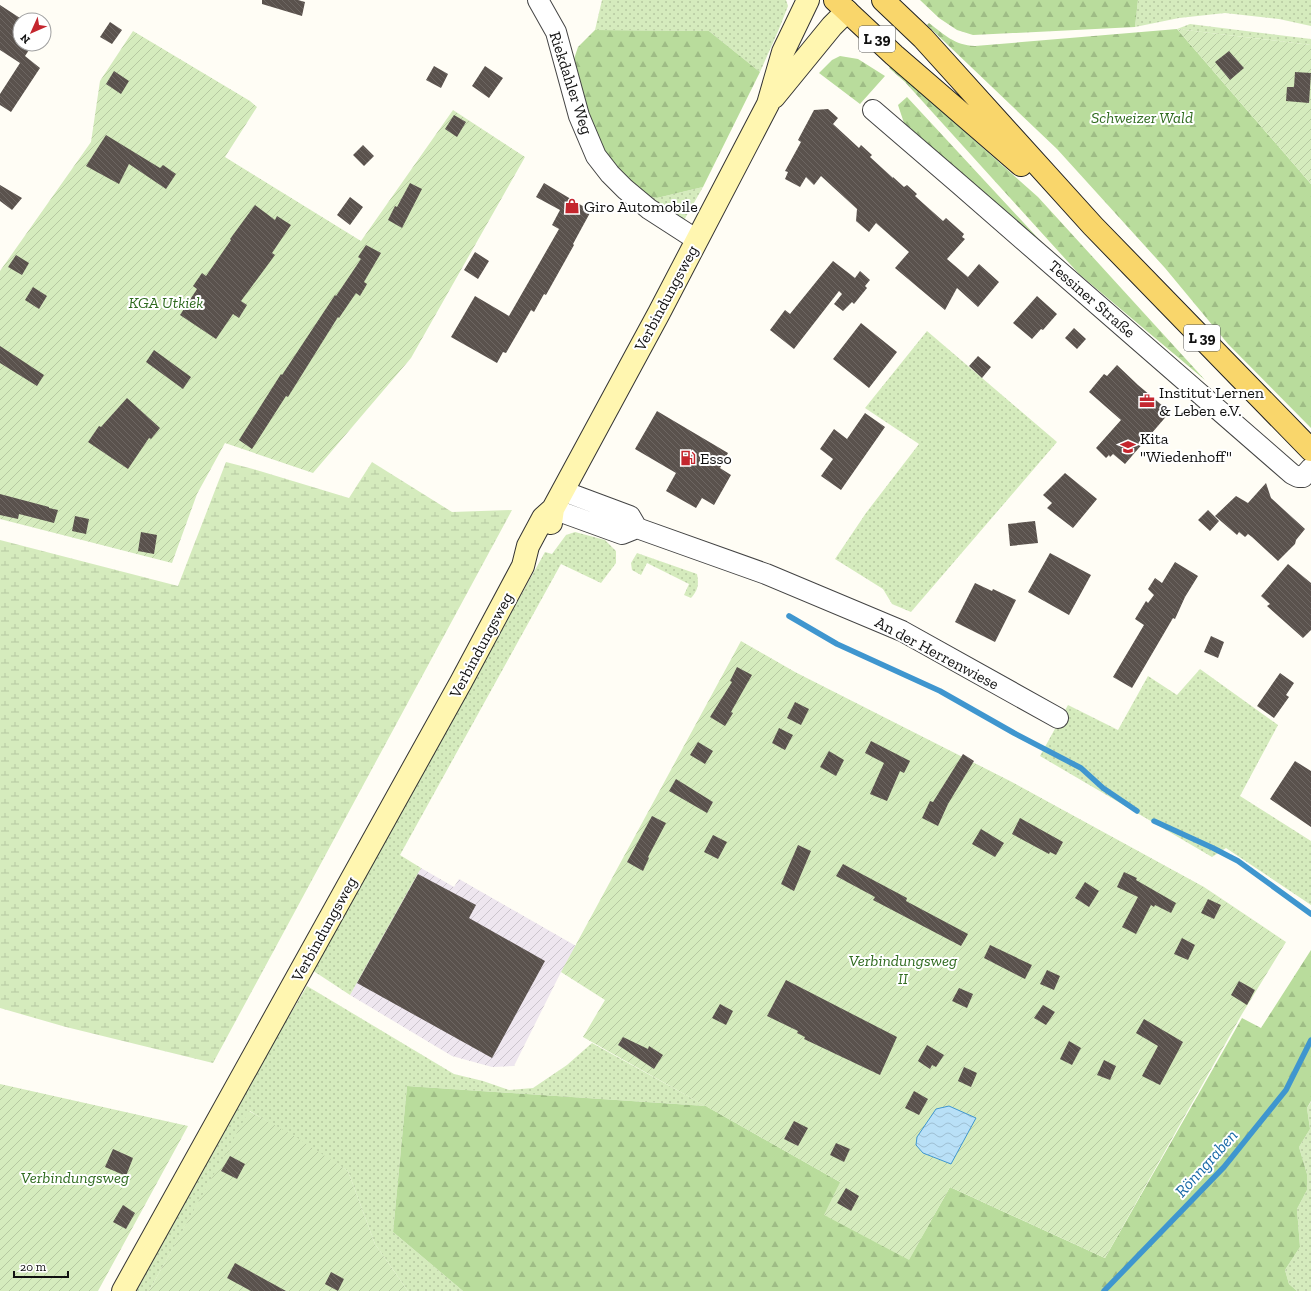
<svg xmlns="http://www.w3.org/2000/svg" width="1311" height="1291" font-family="'Zilla Slab',serif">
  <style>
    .industrial { fill: url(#industrial-furrows) }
    .grass { fill: url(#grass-dots) }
    .forest { fill: url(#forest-firs) }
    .wetland { fill: url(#wetland-marsh) }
    .garden { fill: url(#garden-furrows) }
    .water { fill: url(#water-waves); stroke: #3f96cf }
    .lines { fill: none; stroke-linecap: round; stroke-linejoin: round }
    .stream { stroke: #3f96cf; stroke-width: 5.5 }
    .building { fill: url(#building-back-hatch) }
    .minor-casing { stroke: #444; stroke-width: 22 }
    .secondary-casing { stroke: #333; stroke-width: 24 }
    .primary-casing { stroke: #222; stroke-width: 24 }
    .minor { stroke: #fff; stroke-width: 20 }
    .secondary { stroke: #fff6b0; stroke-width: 22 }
    .primary { stroke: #f9d66b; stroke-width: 22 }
    .labels { text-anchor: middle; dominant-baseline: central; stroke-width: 4; stroke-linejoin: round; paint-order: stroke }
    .shield { fill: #fff; stroke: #585858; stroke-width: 1 }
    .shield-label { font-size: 15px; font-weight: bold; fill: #111 }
    .street-label { font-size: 16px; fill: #111; stroke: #fff }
    .park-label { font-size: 16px; font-style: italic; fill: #2f6b1f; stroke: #fff }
    .poi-label { font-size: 16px; fill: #111; stroke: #fff; text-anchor: start }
    .water-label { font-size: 17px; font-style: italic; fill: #1768a6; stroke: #fff }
  </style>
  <defs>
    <pattern id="industrial-furrows" width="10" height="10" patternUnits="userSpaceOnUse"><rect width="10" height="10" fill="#eee6ef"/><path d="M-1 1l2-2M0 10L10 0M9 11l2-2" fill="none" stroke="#cbc4cc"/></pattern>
    <pattern id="grass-dots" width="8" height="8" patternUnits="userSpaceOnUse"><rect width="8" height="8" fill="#d5ebbd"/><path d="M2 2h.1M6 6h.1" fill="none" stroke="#b6c8a1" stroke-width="1.8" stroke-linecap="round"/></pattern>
    <pattern id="forest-firs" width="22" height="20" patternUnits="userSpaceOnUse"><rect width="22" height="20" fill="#b9dc9c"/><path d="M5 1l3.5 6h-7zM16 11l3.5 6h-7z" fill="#9ebc85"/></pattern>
    <pattern id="wetland-marsh" width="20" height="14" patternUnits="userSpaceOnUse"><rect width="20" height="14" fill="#d5ebbd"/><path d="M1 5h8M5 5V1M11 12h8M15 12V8" fill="none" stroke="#b6c8a1"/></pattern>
    <pattern id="garden-furrows" width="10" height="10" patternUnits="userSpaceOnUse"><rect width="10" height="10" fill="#d5ebbd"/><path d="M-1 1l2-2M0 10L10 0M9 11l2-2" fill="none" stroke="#b6c8a1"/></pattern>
    <pattern id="water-waves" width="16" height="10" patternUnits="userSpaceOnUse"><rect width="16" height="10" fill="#b9e0f7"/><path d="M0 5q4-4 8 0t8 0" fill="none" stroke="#9ebfd3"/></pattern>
    <pattern id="building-back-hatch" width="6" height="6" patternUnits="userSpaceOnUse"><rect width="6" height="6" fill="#5a524d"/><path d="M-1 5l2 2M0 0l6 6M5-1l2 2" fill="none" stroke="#6d6662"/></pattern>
  </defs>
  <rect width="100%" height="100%" fill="#fffdf5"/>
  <path class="industrial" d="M 421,868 L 454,887 L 459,879 L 576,946 L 561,972 L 514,1066 L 492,1067 L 452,1056 L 350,995 Z"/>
  <path class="grass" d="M 602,0 L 786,0 L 788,6 L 779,29 L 760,72 L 709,31 L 595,30 Z
    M 1138,0 L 1311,0 L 1311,26 L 1279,19 L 1225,13 L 1179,18 L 1135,27 Z
    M 1190,24 L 1311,39 L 1311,45 L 1177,29 Z
    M 703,187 L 683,222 L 646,196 L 657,198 Z
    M 927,331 L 1057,442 L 911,612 L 892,604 L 883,589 L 835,559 L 866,513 L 919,444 L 865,408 Z
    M 575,532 L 605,540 L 616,551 L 616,563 L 601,583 L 561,564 L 400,855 L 421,868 L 350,995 L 312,970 L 545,552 L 552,554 L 566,535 Z
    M 637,553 L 697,574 C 699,585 698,590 691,598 L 684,595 L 689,584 L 647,563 L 641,575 L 632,570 L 631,563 Z
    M 1200,669 L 1278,725 L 1240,796 L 1311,841 L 1311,905 L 1226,848 L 1212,857 L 1040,756 L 1068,705 L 1118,730 L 1148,676 L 1177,695 Z
    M 307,986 L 454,1074 L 483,1081 L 509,1090 L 533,1088 L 567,1065 L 592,1043 L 706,1106 L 407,1086 L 393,1232 L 463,1291 L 408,1291 L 375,1244 L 348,1171 L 250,1111 L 149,1291 L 133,1291 L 237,1104 Z
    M 1311,1102 L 1311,1291 L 1297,1291 L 1289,1284 L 1285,1270 L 1300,1247 L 1297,1209 L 1307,1190 L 1307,1174 L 1299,1147 L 1310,1129 L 1307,1108 Z"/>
  <path class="forest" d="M 920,0 L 1138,0 L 1135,27 L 973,35 L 957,30 L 939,18 Z
    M 929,23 C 945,35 954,45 975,46 L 1177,29 L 1311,184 L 1311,428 L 1228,344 L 1165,268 L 1057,149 L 927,25 Z
    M 595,30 L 709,31 L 760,72 L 703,187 L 657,198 L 646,196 L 607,159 L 592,134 L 573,62 L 578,47 Z
    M 840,56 L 858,59 L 885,76 L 860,104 L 819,73 L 832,60 Z
    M 891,66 L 1038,197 L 1205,380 L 1079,274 L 905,82 L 889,68 Z
    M 907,97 L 1048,249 L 904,123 L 898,105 Z
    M 1311,950 L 1311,1101 L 1307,1108 L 1310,1129 L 1299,1147 L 1307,1174 L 1307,1190 L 1297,1209 L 1300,1247 L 1285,1270 L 1289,1284 L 1297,1291 L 463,1291 L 393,1232 L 407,1086 L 706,1106 L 840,1182 L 909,1259 L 950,1187 L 1105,1258 L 1242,1018 L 1261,1028 Z"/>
  <path class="wetland" d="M 226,462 L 253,469 L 349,498 L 372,462 L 452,512 L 512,510 L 213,1063 L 66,1027 L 0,1008 L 0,540 L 178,586 Z"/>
  <path class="garden" d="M 1177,29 L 1311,45 L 1311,184 Z
    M 133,31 L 250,101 L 257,107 L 225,157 L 361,241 L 453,110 L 525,157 L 411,358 L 313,473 L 225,443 L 197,494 L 172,563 L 0,519 L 0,271 L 91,142 L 100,81 Z
    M 741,641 L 795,672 L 1010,781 L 1204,887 L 1286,942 L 1242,1014 L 1105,1258 L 950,1187 L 909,1260 L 824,1215 L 840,1182 L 583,1037 L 605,1000 L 561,972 Z
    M 0,1084 L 188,1126 L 98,1291 L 0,1291 Z
    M 249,1111 L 296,1137 L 348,1171 L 375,1244 L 408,1291 L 149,1291 Z"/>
  <path class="water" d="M 949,1106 L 976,1118 L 951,1164 L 923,1153 L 916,1145 L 917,1137 L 936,1109 Z"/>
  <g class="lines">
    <path class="stream" d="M 789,616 L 837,644 L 940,691 L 1014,733 L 1081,768 L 1103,788 L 1137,811
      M 1154,821 L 1213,848 L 1238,861 L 1311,914
      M 1104,1291 L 1224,1167 L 1286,1090 L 1311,1040"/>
  </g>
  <path class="building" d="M 262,0 L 298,0 L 305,2 L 302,16 L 262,4 Z
    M 0,5 L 23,20 L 20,20 L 20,44 L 33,44 L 25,56 L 40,68 L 11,112 L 0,105 L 0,94 L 20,63 L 0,50 Z
    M 110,22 L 122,30 L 112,44 L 100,37 Z
    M 1229,51 L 1244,68 L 1230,80 L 1215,62 Z
    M 434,66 L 448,74 L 441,88 L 426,80 Z
    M 485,66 L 503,78 L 489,98 L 472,86 Z
    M 114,71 L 129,81 L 121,94 L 106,84 Z
    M 1295,72 L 1311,73 L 1309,103 L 1286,101 L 1287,87 L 1294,87 Z
    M 828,109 L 838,118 L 833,124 L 859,148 L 861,145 L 872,155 L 870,157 L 893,178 L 893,177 L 904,187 L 907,185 L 917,194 L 915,196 L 943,221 L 946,218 L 964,234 L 962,237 L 965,239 L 947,259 L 968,277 L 979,264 L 999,282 L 978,307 L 957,288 L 945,310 L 895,268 L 909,252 L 876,223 L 869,232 L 856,221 L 857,209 L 821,176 L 814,185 L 806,177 L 800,187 L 785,179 L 788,172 L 785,171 L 801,142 L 798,140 L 814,110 Z
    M 454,115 L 466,122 L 457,137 L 445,129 Z
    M 106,135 L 160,168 L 163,165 L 176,174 L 166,189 L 129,164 L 119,184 L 86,166 Z
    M 363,145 L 374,156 L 364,166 L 353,155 Z
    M 410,183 L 422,189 L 402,228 L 388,220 L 395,206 L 397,207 Z
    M 544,183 L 591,211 L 573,244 L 574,245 L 546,295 L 544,294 L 534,312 L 531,310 L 506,353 L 503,352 L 497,363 L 451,337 L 475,296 L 509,316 L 559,229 L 552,225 L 560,210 L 536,197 Z
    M 0,185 L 22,198 L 12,210 L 0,201 Z
    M 350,197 L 363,207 L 350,225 L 337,215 Z
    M 255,205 L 275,220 L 277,216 L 291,225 L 272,253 L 275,255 L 241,301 L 247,305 L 239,318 L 233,314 L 216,339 L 180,315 L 197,289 L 193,286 L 202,273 L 206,276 L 231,240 L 230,239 Z
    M 366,245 L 381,253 L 364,282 L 367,284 L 360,296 L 356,293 L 339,318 L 338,317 L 288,397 L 286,396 L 252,449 L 239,440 L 281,374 L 282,375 L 335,295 L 336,296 L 361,259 L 358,257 Z
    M 475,252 L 489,261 L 478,279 L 464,270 Z
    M 16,255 L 29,263 L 22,275 L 8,267 Z
    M 833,261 L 855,278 L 860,271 L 870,280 L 865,286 L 867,288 L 854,304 L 852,302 L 843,311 L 834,304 L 842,294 L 839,291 L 794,349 L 770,330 L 785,310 L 790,314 Z
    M 33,287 L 47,296 L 39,309 L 25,300 Z
    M 1037,296 L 1057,314 L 1043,330 L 1041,329 L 1032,339 L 1013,323 Z
    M 861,323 L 897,352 L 869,388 L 833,359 Z
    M 1074,328 L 1086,339 L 1077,349 L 1065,338 Z
    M 0,346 L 44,375 L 37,386 L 0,363 Z
    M 154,350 L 191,377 L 183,389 L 146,362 Z
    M 978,356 L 991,367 L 982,378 L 969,366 Z
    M 1117,365 L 1138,385 L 1170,412 L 1125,464 L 1113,454 L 1110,457 L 1109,455 L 1106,458 L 1096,448 L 1121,420 L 1089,392 L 1104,374 L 1107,376 Z
    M 127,398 L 160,428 L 151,439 L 149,438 L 128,469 L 88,442 L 99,426 L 101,427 Z
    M 657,411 L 728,453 L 720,468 L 731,475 L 714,505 L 702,498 L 696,508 L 666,491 L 676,473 L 635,449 Z
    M 865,413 L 885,427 L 841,490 L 821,476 L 833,459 L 820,449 L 834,429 L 847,439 Z
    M 1065,473 L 1097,499 L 1073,528 L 1047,508 L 1052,503 L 1043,495 Z
    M 1266,483 L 1271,498 L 1305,529 L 1296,540 L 1295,544 L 1278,561 L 1252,537 L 1248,534 L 1245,537 L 1239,532 L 1237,535 L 1215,516 L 1236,496 L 1248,503 Z
    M 0,494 L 49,507 L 49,508 L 58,510 L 54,523 L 19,514 L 18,519 L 0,515 Z
    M 1208,510 L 1219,521 L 1210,531 L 1198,520 Z
    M 75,516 L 89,519 L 86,534 L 72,531 Z
    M 1035,521 L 1038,543 L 1010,546 L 1008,524 Z
    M 141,532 L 157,535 L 154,554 L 138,551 Z
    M 1050,553 L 1091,575 L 1069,615 L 1028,592 Z
    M 1175,562 L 1198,576 L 1185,597 L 1175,619 L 1173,618 L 1132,688 L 1113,677 L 1144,625 L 1135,619 L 1146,601 L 1148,603 L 1154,595 L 1148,589 L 1155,578 L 1162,583 Z
    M 1288,564 L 1311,583 L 1311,630 L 1303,638 L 1267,606 L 1270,604 L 1261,596 Z
    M 975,583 L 992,591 L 993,589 L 1016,600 L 995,642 L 955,622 Z
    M 1211,636 L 1224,642 L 1218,658 L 1204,652 Z
    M 737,667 L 752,675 L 731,712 L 733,713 L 725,726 L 710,717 L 732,682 L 730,681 Z
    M 1280,673 L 1294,683 L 1286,695 L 1289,697 L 1274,718 L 1257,706 Z
    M 795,702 L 809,709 L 801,725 L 787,718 Z
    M 779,728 L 793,735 L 785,750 L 772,743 Z
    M 871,741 L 910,761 L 904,773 L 900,771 L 887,801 L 870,794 L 884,763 L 865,753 Z
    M 698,742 L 713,751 L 705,764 L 690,755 Z
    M 829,751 L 844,760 L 836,776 L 820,767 Z
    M 963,754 L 974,761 L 948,804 L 938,826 L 922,818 L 930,801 L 933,802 Z
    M 1295,761 L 1311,771 L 1311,827 L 1270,799 Z
    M 676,779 L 713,802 L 707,813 L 669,791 Z
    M 652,816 L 666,823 L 648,857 L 649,858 L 643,871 L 627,862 Z
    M 1020,818 L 1063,842 L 1056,855 L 1050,852 L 1049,854 L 1012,834 Z
    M 981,829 L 1004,843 L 995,857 L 972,844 Z
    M 713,835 L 727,842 L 718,859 L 704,852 Z
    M 798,845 L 811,851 L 794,891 L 781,884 Z
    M 843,864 L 907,898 L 906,901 L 968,934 L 961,946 L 873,900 L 875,897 L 836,876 Z
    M 1124,872 L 1137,878 L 1136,880 L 1176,903 L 1171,913 L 1155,905 L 1154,907 L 1151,905 L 1136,934 L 1122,927 L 1138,897 L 1117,887 Z
    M 418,874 L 476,905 L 469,918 L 545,961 L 492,1058 L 357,983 Z
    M 1085,882 L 1099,891 L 1089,907 L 1075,898 Z
    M 1208,899 L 1221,905 L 1214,919 L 1201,913 Z
    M 1182,938 L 1195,945 L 1188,960 L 1174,954 Z
    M 990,945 L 1032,965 L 1025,979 L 984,958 Z
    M 1047,970 L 1060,976 L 1054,990 L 1040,984 Z
    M 786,980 L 897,1037 L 880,1075 L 804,1039 L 805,1037 L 797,1033 L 798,1031 L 767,1016 Z
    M 1239,981 L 1255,990 L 1247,1005 L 1231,995 Z
    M 959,988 L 973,994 L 967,1008 L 952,1001 Z
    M 720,1004 L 733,1011 L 726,1025 L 712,1018 Z
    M 1043,1005 L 1055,1012 L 1046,1025 L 1034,1018 Z
    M 1144,1019 L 1183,1042 L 1160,1085 L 1142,1076 L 1158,1046 L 1136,1033 Z
    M 623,1037 L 648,1049 L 649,1046 L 663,1055 L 654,1069 L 618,1045 Z
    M 1069,1041 L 1081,1048 L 1072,1065 L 1060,1059 Z
    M 927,1045 L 944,1055 L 936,1067 L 932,1065 L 930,1069 L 918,1061 Z
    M 1104,1060 L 1116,1066 L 1110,1080 L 1097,1075 Z
    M 964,1067 L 977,1073 L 971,1087 L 958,1081 Z
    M 914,1091 L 928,1099 L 919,1115 L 905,1108 Z
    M 794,1121 L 808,1128 L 798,1146 L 784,1139 Z
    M 836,1143 L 850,1149 L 844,1162 L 830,1155 Z
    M 113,1149 L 133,1158 L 126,1176 L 105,1167 Z
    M 230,1156 L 245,1164 L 237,1179 L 221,1171 Z
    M 846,1188 L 859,1196 L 851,1211 L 837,1203 Z
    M 123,1205 L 135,1213 L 126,1229 L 113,1222 Z
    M 235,1263 L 286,1291 L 251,1291 L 227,1278 Z
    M 331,1272 L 344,1279 L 338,1291 L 325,1284 Z"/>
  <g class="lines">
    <g class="minor-casing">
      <path id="minor" d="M 538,0 L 556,32 L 579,116 L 596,156 L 610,174 L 625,189 L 649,209 L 697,240
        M 873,110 L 959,184 L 1292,474 L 1298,477 L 1303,477 L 1311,468
        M 563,491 L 630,516 L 637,528 L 766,574 L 902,631 L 1058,718
        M 553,509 L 622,534 L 637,528"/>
    </g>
    <g class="secondary-casing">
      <path id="secondary" d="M 774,97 L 832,26 L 847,11
        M 551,523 L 553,509 L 659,313 L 768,104 L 783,52 L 808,0
        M 123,1291 L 461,682 L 523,566 L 528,546 L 543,518 L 553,509"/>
    </g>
    <g class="primary-casing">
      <path id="primary" d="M 835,0 L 894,55 L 1021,165
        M 883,0 L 923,38 L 1093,226 L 1311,450"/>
    </g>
    <use href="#minor" class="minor"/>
    <use href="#secondary" class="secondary"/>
    <use href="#primary" class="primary"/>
  </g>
  <defs>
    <g id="shop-bare" transform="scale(1.2)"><path d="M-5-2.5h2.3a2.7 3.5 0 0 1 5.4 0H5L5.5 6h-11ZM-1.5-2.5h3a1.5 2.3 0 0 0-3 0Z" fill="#c4262e" stroke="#fff" stroke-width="2.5" paint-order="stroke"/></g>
    <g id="office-bare" transform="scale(1.2)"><path d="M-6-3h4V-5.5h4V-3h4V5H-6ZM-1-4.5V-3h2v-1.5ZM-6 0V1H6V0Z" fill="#c4262e" stroke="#fff" stroke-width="2.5" paint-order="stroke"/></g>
    <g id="school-bare" transform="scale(1.2)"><path d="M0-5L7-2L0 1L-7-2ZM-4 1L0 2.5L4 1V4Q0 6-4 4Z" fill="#c4262e" stroke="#fff" stroke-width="2.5" paint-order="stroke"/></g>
    <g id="fuel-bare" transform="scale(1.2)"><path d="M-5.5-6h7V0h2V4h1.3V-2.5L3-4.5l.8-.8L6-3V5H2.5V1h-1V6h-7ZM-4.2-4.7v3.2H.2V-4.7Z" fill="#c4262e" stroke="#fff" stroke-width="2.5" paint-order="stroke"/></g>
  </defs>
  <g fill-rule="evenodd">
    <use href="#shop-bare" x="572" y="206"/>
    <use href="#office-bare" x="1147" y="401"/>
    <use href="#school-bare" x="1128" y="447"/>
    <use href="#fuel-bare" x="688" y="458"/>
  </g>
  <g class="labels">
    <g class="shield">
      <rect x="859" y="26" width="36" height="26" rx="3"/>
      <rect x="1184" y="325" width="36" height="26" rx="3"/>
    </g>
    <g class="shield-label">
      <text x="877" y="39">L 39</text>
      <text x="1202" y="338">L 39</text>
    </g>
    <g class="street-label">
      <text transform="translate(571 83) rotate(72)">Riekdahler Weg</text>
      <text transform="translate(666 298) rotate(-62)">Verbindungsweg</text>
      <text transform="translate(1092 299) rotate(41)">Tessiner Straße</text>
      <text transform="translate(481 645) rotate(-62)">Verbindungsweg</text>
      <text transform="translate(937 653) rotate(28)">An der Herrenwiese</text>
      <text transform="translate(324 929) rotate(-61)">Verbindungsweg</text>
    </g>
    <g class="park-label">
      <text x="1142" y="117">Schweizer Wald</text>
      <text x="166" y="302">KGA Utkiek</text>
      <text x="903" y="960">Verbindungsweg<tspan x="903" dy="18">II</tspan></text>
      <text x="75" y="1177">Verbindungsweg</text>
    </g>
    <g class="poi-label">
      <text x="584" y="206">Giro Automobile</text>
      <text x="1159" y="392">Institut Lernen<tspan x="1159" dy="18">&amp; Leben e.V.</tspan></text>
      <text x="1140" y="438">Kita<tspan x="1140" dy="18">"Wiedenhoff"</tspan></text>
      <text x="700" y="458">Esso</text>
    </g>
    <g class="water-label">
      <text transform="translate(1206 1163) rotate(-48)">Rönngraben</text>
    </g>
  </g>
  <g transform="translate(32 32) rotate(225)"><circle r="19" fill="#ffffff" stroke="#a0a0a0"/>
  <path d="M0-3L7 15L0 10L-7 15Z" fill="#c4262e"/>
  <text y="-6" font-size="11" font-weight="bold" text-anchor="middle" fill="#111111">N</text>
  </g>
  <path d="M14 1271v6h54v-6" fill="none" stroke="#111111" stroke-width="2"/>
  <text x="20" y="1271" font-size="12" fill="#111111" stroke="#ffffff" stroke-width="3" paint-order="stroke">20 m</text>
</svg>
